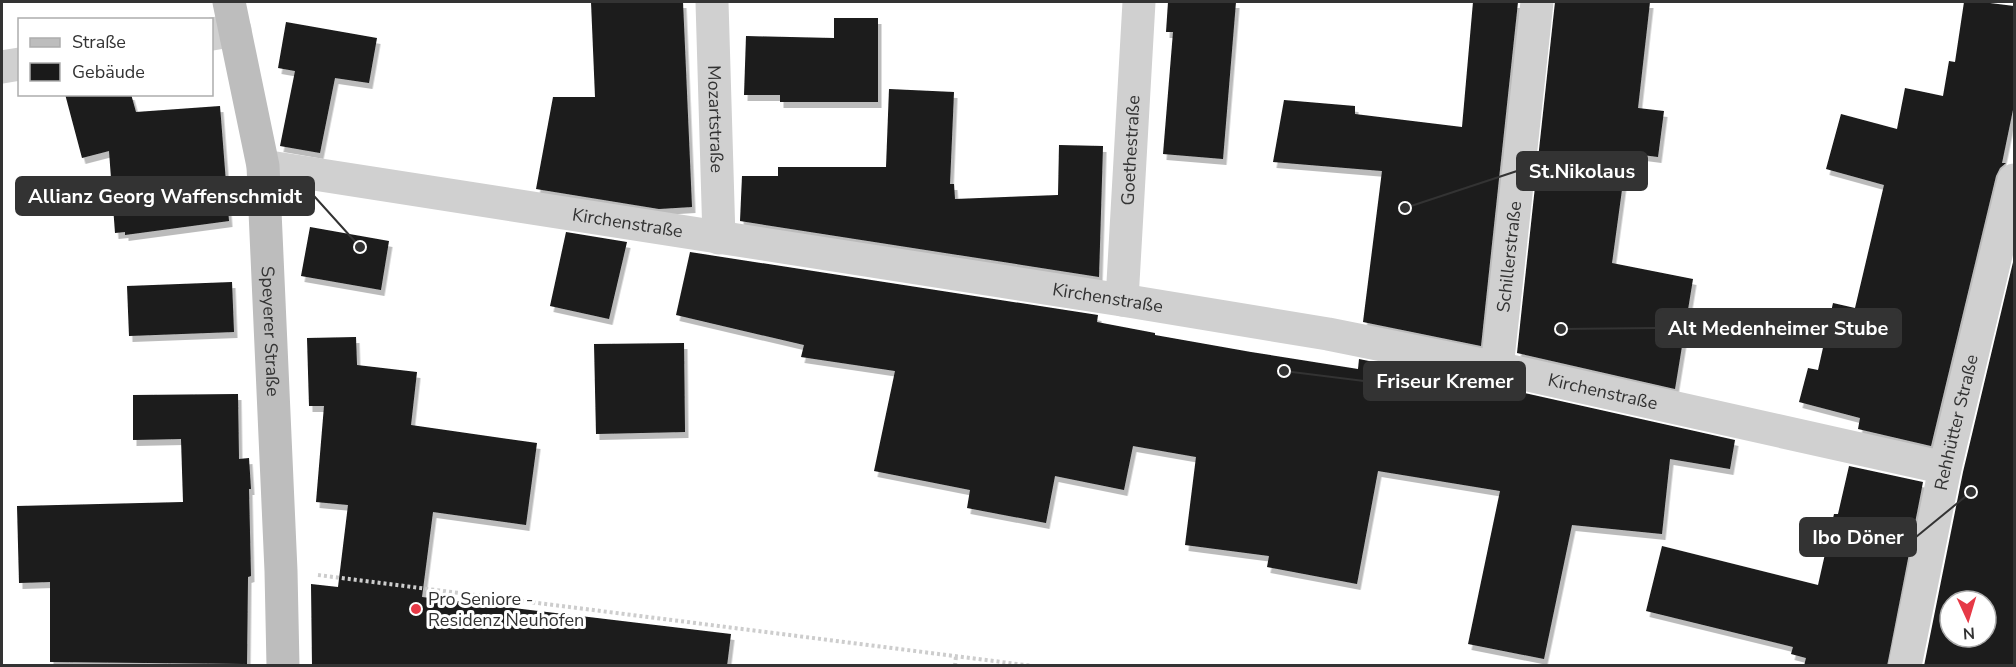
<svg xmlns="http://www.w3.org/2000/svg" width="2016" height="667" font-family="'Nunito Sans',sans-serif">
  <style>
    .building { fill: #1a1a1a; fill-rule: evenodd; filter: url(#shadow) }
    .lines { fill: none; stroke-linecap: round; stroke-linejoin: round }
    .path { stroke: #cdcdcd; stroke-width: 4; stroke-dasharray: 3 3; stroke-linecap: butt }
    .minor { stroke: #d0d0d0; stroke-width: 33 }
    .secondary { stroke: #bdbdbd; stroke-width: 33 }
    .poi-dot { fill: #e63946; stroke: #fff; stroke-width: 2 }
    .labels { text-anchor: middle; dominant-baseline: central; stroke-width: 6; stroke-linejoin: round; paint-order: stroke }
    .street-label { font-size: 18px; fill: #333; stroke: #fff }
    .poi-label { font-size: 18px; fill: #333; stroke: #fff; text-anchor: start }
    .leader { fill: none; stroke: #333; stroke-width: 2 }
    .callout-dot { fill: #333; stroke: #fff; stroke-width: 2 }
    .callout { fill: #333; stroke: #333; stroke-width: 2 }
    .callout-label { font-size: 20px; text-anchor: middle; font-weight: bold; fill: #fff }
  </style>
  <defs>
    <filter id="shadow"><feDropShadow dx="3.5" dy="6" stdDeviation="0" flood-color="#0004"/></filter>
  </defs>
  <rect width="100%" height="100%" fill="#fff"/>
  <path class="building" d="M 591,2 L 683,2 L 692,207 L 659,209 L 536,189 L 553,97 L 595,97 Z
    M 1168,2 L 1236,2 L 1223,159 L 1163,154 L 1173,32 L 1166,32 Z
    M 1473,2 L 1518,2 L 1481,346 L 1363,322 L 1382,171 L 1273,162 L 1284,100 L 1355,106 L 1355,114 L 1462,127 Z
    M 1555,2 L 1650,2 L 1638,108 L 1664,111 L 1658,157 L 1627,153 L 1612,263 L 1693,279 L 1675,389 L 1517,353 Z
    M 1964,2 L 1982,2 L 2014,6 L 2014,105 L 2002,163 L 2006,163 L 2000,168 L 1996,176 L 1931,446 L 1858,429 L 1860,418 L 1799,402 L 1808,368 L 1818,370 L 1833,303 L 1855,308 L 1884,185 L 1826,169 L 1841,114 L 1897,129 L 1905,88 L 1943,96 L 1949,61 L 1955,62 Z
    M 834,18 L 878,18 L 878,102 L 780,102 L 780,95 L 744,95 L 746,36 L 834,38 Z
    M 286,22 L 377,38 L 369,83 L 335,78 L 320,153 L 280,146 L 295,71 L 278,68 Z
    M 889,89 L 954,92 L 950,184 L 954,184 L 955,199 L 1058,195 L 1059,145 L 1103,146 L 1099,277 L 740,221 L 742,176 L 778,176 L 778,167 L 886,167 Z
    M 65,94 L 131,94 L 136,112 L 220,106 L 229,221 L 125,235 L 125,232 L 115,233 L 109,151 L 82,158 Z
    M 310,227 L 389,241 L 381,290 L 301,276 Z
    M 566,232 L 627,242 L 609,319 L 550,306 Z
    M 690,252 L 1098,315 L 1097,322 L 1155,333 L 1155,335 L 1251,352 L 1358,369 L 1359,359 L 1493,386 L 1735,440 L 1730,469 L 1670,459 L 1662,534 L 1572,525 L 1544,659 L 1468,644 L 1500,491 L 1378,471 L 1357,584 L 1267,567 L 1269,556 L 1185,545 L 1196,457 L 1133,446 L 1124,490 L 1055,476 L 1046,523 L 967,508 L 970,490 L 874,471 L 895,371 L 801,357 L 804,345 L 676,315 Z
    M 2014,258 L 2014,666 L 1924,666 L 1963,472 ZM 1950,601 L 1986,601 L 1986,637 L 1950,637 Z
    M 232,282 L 234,332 L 129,336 L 127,286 Z
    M 356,337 L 357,365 L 417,372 L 411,425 L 537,443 L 526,525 L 433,512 L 422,597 L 731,634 L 727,666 L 312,666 L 311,584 L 338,587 L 348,505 L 316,502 L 324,406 L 309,406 L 307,338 Z
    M 684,343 L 685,432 L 596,434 L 594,344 Z
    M 238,394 L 239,459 L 249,458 L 251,489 L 249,489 L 251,576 L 248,577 L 247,664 L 50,662 L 50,582 L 19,583 L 17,506 L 183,502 L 181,439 L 133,440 L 133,395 Z
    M 1849,466 L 1923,482 L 1887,666 L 1804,666 L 1806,658 L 1791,654 L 1793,647 L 1646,611 L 1662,546 L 1818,585 L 1834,514 L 1838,514 Z"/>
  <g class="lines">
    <path class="path" d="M 318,575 L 1033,666
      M 955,666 L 956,656"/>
    <g class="minor">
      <path id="s1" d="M 712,2 L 719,238"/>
      <path d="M 212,34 L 235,30"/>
      <path d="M 2,67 L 20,64"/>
      <path id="s2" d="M 263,166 L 1122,300 L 1328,334 L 1497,368 L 1945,468"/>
      <path id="s3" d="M 1122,300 L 1139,2"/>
      <path id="s4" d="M 1497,368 L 1537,2"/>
      <path id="s5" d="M 1905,666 L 1945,468 L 2014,180"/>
    </g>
    <path class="secondary" id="s6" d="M 229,2 L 263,166 L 281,571 L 283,666"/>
  </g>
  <circle class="poi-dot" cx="416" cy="609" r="6"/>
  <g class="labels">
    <g class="street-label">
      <text stroke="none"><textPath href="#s1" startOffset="117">Mozartstraße</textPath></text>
      <text stroke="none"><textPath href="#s3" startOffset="150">Goethestraße</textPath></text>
      <text stroke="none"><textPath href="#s2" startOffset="369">Kirchenstraße</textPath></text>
      <text stroke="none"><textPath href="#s4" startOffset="112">Schillerstraße</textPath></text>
      <text stroke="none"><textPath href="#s2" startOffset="855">Kirchenstraße</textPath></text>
      <text stroke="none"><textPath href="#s6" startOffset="333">Speyerer Straße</textPath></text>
      <text stroke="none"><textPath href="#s2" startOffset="1359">Kirchenstraße</textPath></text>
      <text stroke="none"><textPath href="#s5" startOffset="249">Rehhütter Straße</textPath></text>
    </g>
    <g class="poi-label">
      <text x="428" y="599">Pro Seniore -<tspan x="428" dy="21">Residenz Neuhofen</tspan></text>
    </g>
  </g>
  <path class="leader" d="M1405 208L1517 171M360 247L314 196M1561 329L1656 328M1284 371L1364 381M1971 492L1916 537"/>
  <g class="callout-dot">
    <circle cx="1405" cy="208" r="6"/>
    <circle cx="360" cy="247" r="6"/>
    <circle cx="1561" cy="329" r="6"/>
    <circle cx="1284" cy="371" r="6"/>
    <circle cx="1971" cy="492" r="6"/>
  </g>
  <g class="callout">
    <rect x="1517" y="152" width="130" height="38" rx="6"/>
    <rect x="16" y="177" width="298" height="38" rx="6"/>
    <rect x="1656" y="309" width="245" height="38" rx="6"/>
    <rect x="1364" y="362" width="161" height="38" rx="6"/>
    <rect x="1800" y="518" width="116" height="38" rx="6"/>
  </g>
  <g class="callout-label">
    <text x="1582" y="178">St.Nikolaus</text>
    <text x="165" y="203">Allianz Georg Waffenschmidt</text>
    <text x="1778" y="335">Alt Medenheimer Stube</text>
    <text x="1445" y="388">Friseur Kremer</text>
    <text x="1858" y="544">Ibo Döner</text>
  </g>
  <rect width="2016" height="667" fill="none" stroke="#333333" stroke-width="6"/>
  <rect x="18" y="18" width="195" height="78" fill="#ffffff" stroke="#adadad" stroke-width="1.5"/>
  <rect x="30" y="38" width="30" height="9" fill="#bdbdbd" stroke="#adadad" stroke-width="1.5"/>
  <text x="72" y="48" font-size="18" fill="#333333">Straße</text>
  <rect x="30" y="63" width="30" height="18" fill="#1a1a1a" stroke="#adadad" stroke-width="1.5"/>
  <text x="72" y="78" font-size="18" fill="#333333">Gebäude</text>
  <g transform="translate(1968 619) rotate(176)"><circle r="28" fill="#ffffff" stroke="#adadad" stroke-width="1.5"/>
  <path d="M0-4.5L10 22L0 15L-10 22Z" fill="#e63946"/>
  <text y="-9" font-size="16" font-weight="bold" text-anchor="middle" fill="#333333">N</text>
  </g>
</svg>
